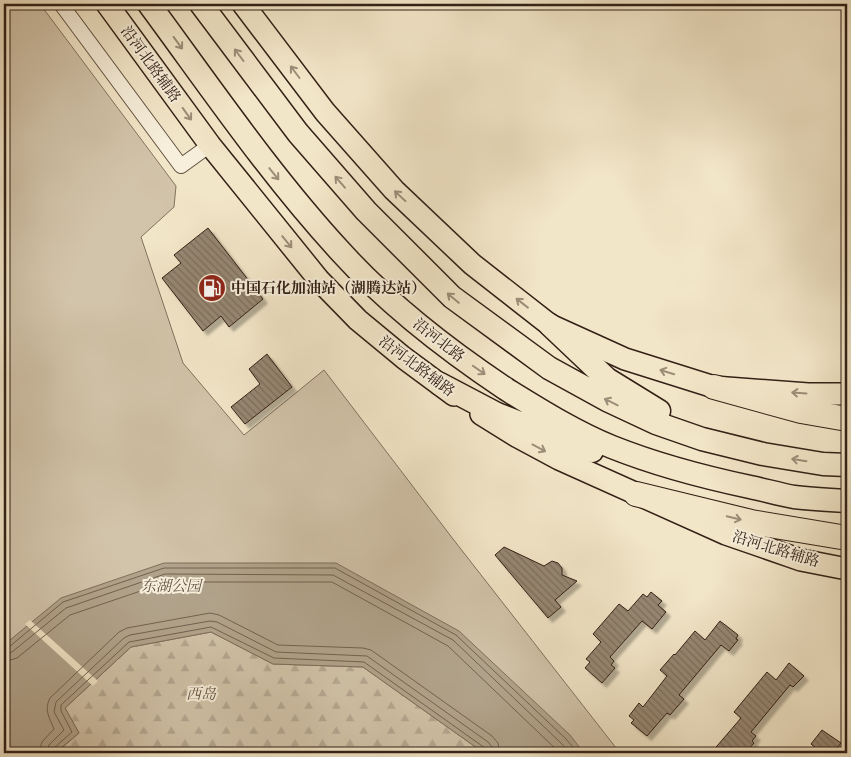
<svg xmlns="http://www.w3.org/2000/svg" width="851" height="757" font-family="'IM FELL Great Primer','Noto Serif SC',serif">
  <style>
    .green { fill: #d2c4aa; stroke: #827260 }
    .forest { fill: url(#forest-firs); stroke: #827260 }
    .water { fill: #b1a38b; stroke: #7f6f5c }
    .pier { fill: #f2e6c8 }
    .lines { fill: none; stroke-linecap: round; stroke-linejoin: round }
    .shore { stroke: #726250; stroke-width: 1 }
    .building { fill: url(#building-back-hatch); stroke: #332016; filter: url(#shadow) }
    .minor-casing { stroke: #635242; stroke-width: 16 }
    .primary-casing { stroke: #332016; stroke-width: 24 }
    .trunk-casing { stroke: #332016; stroke-width: 25 }
    .motorway-casing { stroke: #332016; stroke-width: 26 }
    .minor { stroke: #f7efdb; stroke-width: 14 }
    .primary { stroke: #f2e6c8; stroke-width: 21 }
    .trunk { stroke: #f2e6c8; stroke-width: 22 }
    .motorway { stroke: #f2e6c8; stroke-width: 24 }
    .oneway { stroke: #9c8d78 }
    .labels { text-anchor: middle; dominant-baseline: central; stroke-width: 4; stroke-linejoin: round; paint-order: stroke }
    .street-label { font-size: 15px; fill: #332016; stroke: #f7efdb }
    .poi-label { font-size: 15px; font-weight: bold; fill: #332016; stroke: #f7efdb; text-anchor: start }
    .park-label { font-size: 15px; font-style: italic; fill: #635142; stroke: #f7efdb }
  </style>
  <defs>
    <pattern id="forest-firs" width="22" height="20" patternUnits="userSpaceOnUse" patternTransform="scale(1.25)"><rect width="22" height="20" fill="#d2c4aa"/><path d="M5 1l3.5 6h-7zM16 11l3.5 6h-7z" fill="#b5a892"/></pattern>
    <pattern id="building-back-hatch" width="6" height="6" patternUnits="userSpaceOnUse" patternTransform="scale(1.25)"><rect width="6" height="6" fill="#968773"/><path d="M-1 5l2 2M0 0l6 6M5-1l2 2" fill="none" stroke="#7b6e5d"/></pattern>
    <filter id="shadow"><feDropShadow dx="4.5" dy="4.5" stdDeviation="1" flood-color="#0004"/></filter>
  </defs>
  <rect width="100%" height="100%" fill="#f2e6c8"/>
  <filter id="stains"><feTurbulence type="fractalNoise" baseFrequency=".004" numOctaves="4"/><feColorMatrix values="0 0 0 0 .2 0 0 0 0 .09 0 0 0 0 .02 0 0 0 .5 -.17"/></filter>
  <radialGradient id="worn" r=".72"><stop offset=".6" stop-color="#630" stop-opacity="0"/><stop offset="1" stop-color="#630" stop-opacity=".3"/></radialGradient>
  <path class="green" d="M 4,4 L 40,4 L 176,186 L 174,207 L 141,237 L 183,363 L 244,435 L 324,370 L 453,539 L 620,753 L 4,753 Z"/>
  <path class="forest" d="M 211,632 L 273,664 L 363,667 L 484,753 L 56,753 L 79,733 L 65,708 L 131,647 Z"/>
  <path class="water" d="M 164,563 L 336,563 L 459,631 L 570,735 L 584,753 L 484,753 L 363,667 L 273,664 L 211,632 L 131,647 L 65,708 L 79,733 L 55,753 L 4,753 L 4,645 L 61,598 Z"/>
  <path class="pier" d="M 30,620 L 98,681 L 93,686 L 25,624 Z"/>
  <g class="lines">
    <path class="shore" d="M 4,648 L 9,647 L 63,602 L 164,568 L 335,568 L 456,635 L 566,739 L 578,753
      M 4,654 L 12,652 L 66,608 L 165,574 L 333,575 L 453,640 L 561,743 L 570,753
      M 4,662 L 17,658 L 70,615 L 167,582 L 332,582 L 448,646 L 560,753
      M 39,753 L 42,742 L 54,729 C 49,717 44,710 50,698 L 119,632 L 127,628 L 210,613 L 219,615 L 278,645 L 363,648 L 371,650 L 492,736 L 498,743 L 500,753
      M 46,753 L 49,745 L 64,730 L 54,712 L 56,702 L 124,638 L 130,635 L 210,621 L 217,622 L 276,652 L 367,656 L 488,742 L 492,747 L 493,753
      M 53,753 L 54,748 L 72,732 L 61,711 L 61,705 L 129,642 L 211,627 L 274,658 L 364,662 L 478,743 L 485,748 L 486,753"/>
  </g>
  <path class="building" d="M 208,228 L 263,299 L 229,327 L 221,316 L 203,331 L 162,278 L 181,263 L 174,255 Z
    M 267,354 L 292,387 L 245,424 L 231,407 L 260,384 L 249,369 Z
    M 504,547 L 544,566 L 552,561 L 558,563 L 562,568 L 562,575 L 577,581 L 555,600 L 561,607 L 548,618 L 495,555 Z
    M 651,592 L 662,601 L 658,605 L 666,612 L 652,629 L 642,621 L 610,657 L 614,661 L 611,665 L 615,668 L 602,683 L 585,668 L 590,662 L 586,659 L 601,642 L 593,634 L 619,604 L 628,611 L 643,594 L 647,597 Z
    M 720,621 L 738,635 L 736,639 L 738,640 L 729,651 L 721,645 L 679,695 L 684,699 L 670,715 L 667,713 L 647,736 L 631,723 L 634,720 L 629,716 L 639,703 L 643,707 L 667,676 L 660,670 L 674,654 L 675,655 L 695,631 L 705,640 Z
    M 789,663 L 804,676 L 793,687 L 790,685 L 751,732 L 756,736 L 752,741 L 754,743 L 745,753 L 711,753 L 741,718 L 734,712 L 767,672 L 776,680 Z
    M 822,730 L 841,743 L 833,753 L 822,753 L 811,744 Z"/>
  <g class="lines">
    <g class="minor-casing">
      <path id="minor" d="M 61,4 L 181,166 L 210,145"/>
    </g>
    <g class="primary-casing">
      <path id="primary" d="M 107,4 L 210,145 L 319,280 L 358,320 L 404,358 L 454,395
        M 243,4 L 325,112 L 394,190 L 472,264 L 550,325 L 625,359 L 714,387 L 808,394 L 847,394
        M 481,414 L 518,437 L 559,459 L 726,534 L 801,560 L 847,569"/>
    </g>
    <g class="trunk-casing">
      <path id="trunk" d="M 149,4 C 211,88 270,175 341,252 C 389,305 446,349 506,389 C 540,410 575,432 612,447 C 657,465 703,477 750,487 C 764,490 779,494 794,497 C 811,499 829,500 847,501
        M 201,4 L 298,133 L 366,211 L 452,297 L 549,368 L 609,401 L 656,423 L 702,439 L 763,454 L 823,464 L 847,465
        M 550,325 L 607,379 L 659,411
        M 440,384 L 497,414 L 592,451"/>
    </g>
    <g class="motorway-casing">
      <path id="motorway" d="M 714,387 L 801,411 L 847,419
        M 636,494 L 751,522 L 847,538"/>
    </g>
    <use href="#minor" class="minor"/>
    <use href="#primary" class="primary"/>
    <use href="#trunk" class="trunk"/>
    <use href="#motorway" class="motorway"/>
  </g>
  <defs><path id="oneway-shaft" d="M-6 0H5M1.5-3L5.5 0L1.5 3" fill="none" stroke-width="1.6" stroke-linecap="round" stroke-linejoin="round" transform="scale(1.25)"/></defs>
  <g class="oneway">
    <use href="#oneway-shaft" transform="translate(178 43) rotate(54)"/>
    <use href="#oneway-shaft" transform="translate(239 55) rotate(-127)"/>
    <use href="#oneway-shaft" transform="translate(295 72) rotate(-127)"/>
    <use href="#oneway-shaft" transform="translate(187 114) rotate(54)"/>
    <use href="#oneway-shaft" transform="translate(274 174) rotate(51)"/>
    <use href="#oneway-shaft" transform="translate(340 182) rotate(-131)"/>
    <use href="#oneway-shaft" transform="translate(400 196) rotate(-137)"/>
    <use href="#oneway-shaft" transform="translate(287 242) rotate(51)"/>
    <use href="#oneway-shaft" transform="translate(453 298) rotate(-140)"/>
    <use href="#oneway-shaft" transform="translate(522 303) rotate(-142)"/>
    <use href="#oneway-shaft" transform="translate(479 370) rotate(35)"/>
    <use href="#oneway-shaft" transform="translate(667 372) rotate(-163)"/>
    <use href="#oneway-shaft" transform="translate(799 393) rotate(-176)"/>
    <use href="#oneway-shaft" transform="translate(611 402) rotate(-153)"/>
    <use href="#oneway-shaft" transform="translate(539 448) rotate(28)"/>
    <use href="#oneway-shaft" transform="translate(799 460) rotate(-171)"/>
    <use href="#oneway-shaft" transform="translate(734 518) rotate(14)"/>
  </g>
  <defs>
    <g id="fuel-disc" transform="scale(1.4375)"><circle r="9.5" fill="#8f2418" stroke="#f7efdb"/><path d="M-5.5-6h7V0h2V4h1.3V-2.5L3-4.5l.8-.8L6-3V5H2.5V1h-1V6h-7ZM-4.2-4.7v3.2H.2V-4.7Z" fill="#fff"/></g>
  </defs>
  <g fill-rule="evenodd">
    <use href="#fuel-disc" x="212" y="288"/>
  </g>
  <g class="labels">
    <g class="street-label">
      <text transform="translate(151 64) rotate(54)">沿河北路辅路</text>
      <text transform="translate(439 340) rotate(38)">沿河北路</text>
      <text transform="translate(417 366) rotate(37)">沿河北路辅路</text>
      <text transform="translate(776 549) rotate(17)">沿河北路辅路</text>
    </g>
    <g class="poi-label">
      <text x="231" y="288">中国石化加油站（湖腾达站）</text>
    </g>
    <g class="park-label">
      <text x="171" y="586">东湖公园</text>
      <text x="201" y="694">西岛</text>
    </g>
  </g>
  <rect width="851" height="757" fill="none" stroke="#f2e6c8" stroke-width="20"/>
  <rect x="5" y="5" width="841" height="747" fill="none" stroke="#332016" stroke-width="2.5"/>
  <rect x="10" y="10" width="831" height="737" fill="none" stroke="#332016"/>
  <rect width="100%" height="100%" filter="url(#stains)"/>
  <rect width="100%" height="100%" fill="url(#worn)"/>
</svg>
